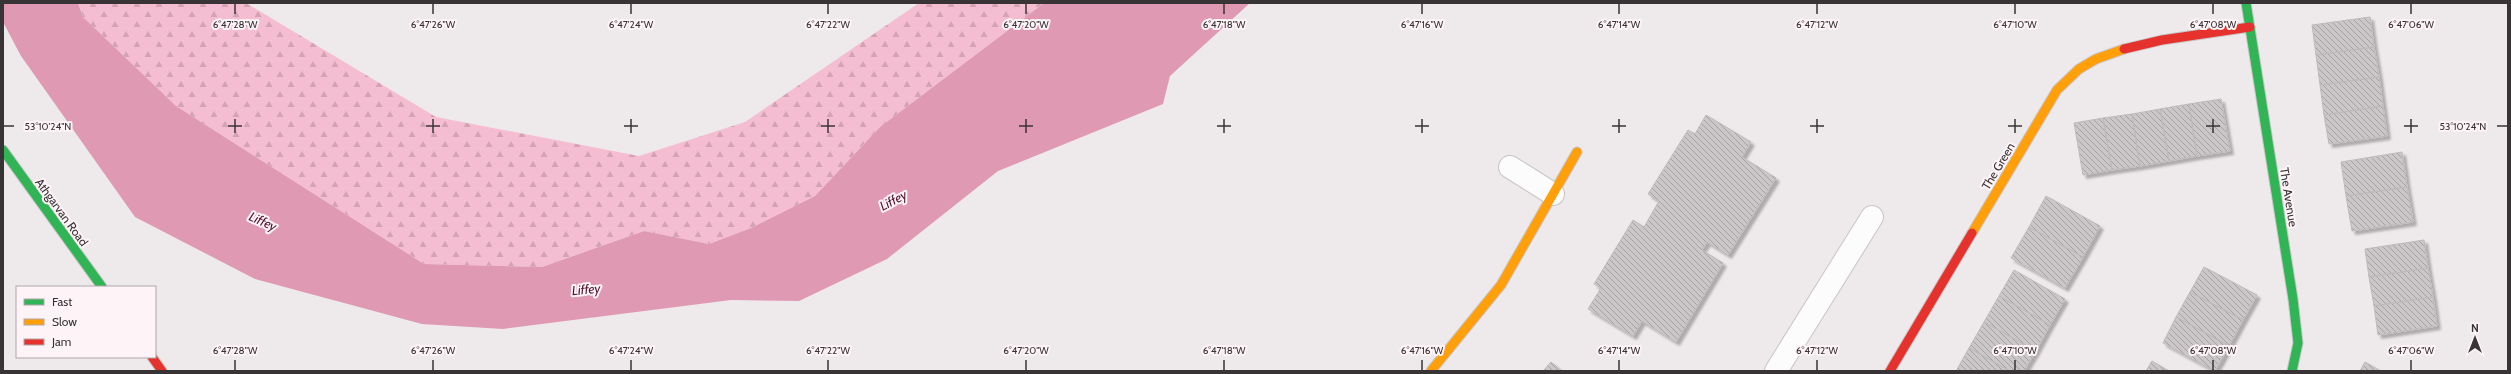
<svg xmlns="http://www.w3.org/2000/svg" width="2511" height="374" font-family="Cabin,sans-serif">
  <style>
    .forest { fill: url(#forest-firs) }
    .water { fill: #e099b3 }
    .building { fill: url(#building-back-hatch); stroke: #bebabb; filter: url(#shadow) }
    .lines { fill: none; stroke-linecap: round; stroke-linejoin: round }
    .street-casing { stroke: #c9c5c6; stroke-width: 24 }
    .fast-casing { stroke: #c9c5c6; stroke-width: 11 }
    .slow-casing { stroke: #c9c5c6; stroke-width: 11 }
    .jam-casing { stroke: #c9c5c6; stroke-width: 11 }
    .street { stroke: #fcfcfc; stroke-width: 22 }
    .fast { stroke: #30b455; stroke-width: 9 }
    .slow { stroke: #ff9f0a; stroke-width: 9 }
    .jam { stroke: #e5322d; stroke-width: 9 }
    .ticks { fill: none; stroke: #383435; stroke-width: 1.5 }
    .labels { text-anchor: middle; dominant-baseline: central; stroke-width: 4; stroke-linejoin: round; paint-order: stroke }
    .street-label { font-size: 12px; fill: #383435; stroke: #fef3f7 }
    .water-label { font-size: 13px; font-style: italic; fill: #4e102c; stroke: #fef3f7 }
    .ticks-label { font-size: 10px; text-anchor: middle; fill: #383435; stroke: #fef3f7; stroke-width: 4; stroke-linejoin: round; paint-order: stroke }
  </style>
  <defs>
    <pattern id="forest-firs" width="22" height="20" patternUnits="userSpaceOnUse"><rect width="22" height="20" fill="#f5bdd1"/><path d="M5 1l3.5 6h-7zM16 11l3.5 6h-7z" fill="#d3a3b4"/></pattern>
    <pattern id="building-back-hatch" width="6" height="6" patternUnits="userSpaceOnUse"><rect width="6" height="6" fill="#cbc7c8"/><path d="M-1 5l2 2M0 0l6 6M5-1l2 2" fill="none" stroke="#a6a2a3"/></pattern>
    <filter id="shadow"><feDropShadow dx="3.5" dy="3.5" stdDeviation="1" flood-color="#0004"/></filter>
  </defs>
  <rect width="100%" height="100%" fill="#eee9ea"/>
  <path class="forest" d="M 78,3 L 246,3 L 436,117 L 639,156 L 745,122 L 919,3 L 1044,3 L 880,127 L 815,196 L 751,228 L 709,244 L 644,231 L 542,267 L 424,264 L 176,106 L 83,17 Z"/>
  <path class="water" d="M 3,3 L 78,3 L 83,17 L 176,106 L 424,264 L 542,267 L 644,231 L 709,244 L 751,228 L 815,196 L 880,127 L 1044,3 L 1250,3 L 1170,76 L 1163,104 L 998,171 L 887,259 L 799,301 L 731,300 L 503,329 L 422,324 L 255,279 L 135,217 L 21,56 L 3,22 Z"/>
  <path class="building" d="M 2370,17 L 2374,47 L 2316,55 L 2312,25 Z
    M 2374,47 L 2379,77 L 2320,85 L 2316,55 Z
    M 2379,77 L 2383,106 L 2324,115 L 2320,85 Z
    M 2221,99 L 2230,151 L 2197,156 L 2189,104 Z
    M 2189,104 L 2197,156 L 2169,161 L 2160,109 Z
    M 2383,106 L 2387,136 L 2329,144 L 2324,115 Z
    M 2160,109 L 2169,161 L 2140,166 L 2132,114 Z
    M 2132,114 L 2140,166 L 2112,170 L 2103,118 Z
    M 1706,115 L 1751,142 L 1742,157 L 1776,178 L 1728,255 L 1707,242 L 1702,250 L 1723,263 L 1676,342 L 1642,321 L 1633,336 L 1588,309 L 1601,288 L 1594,284 L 1633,220 L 1644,227 L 1659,201 L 1648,194 L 1688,130 L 1695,134 Z
    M 2103,118 L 2112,170 L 2083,175 L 2074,123 Z
    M 2402,152 L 2407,187 L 2346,196 L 2341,162 Z
    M 2407,187 L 2413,222 L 2352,231 L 2346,196 Z
    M 2046,196 L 2100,226 L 2083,257 L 2029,227 Z
    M 2029,227 L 2083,257 L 2065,288 L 2011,258 Z
    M 2424,240 L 2428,268 L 2369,277 L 2365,249 Z
    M 2204,267 L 2257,295 L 2243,320 L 2190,292 Z
    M 2428,268 L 2433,297 L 2374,306 L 2369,277 Z
    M 2014,270 L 2065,299 L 2050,325 L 1999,296 Z
    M 2190,292 L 2243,320 L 2229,346 L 2176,317 Z
    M 1999,296 L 2050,325 L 2036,351 L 1984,322 Z
    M 2433,297 L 2437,326 L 2378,335 L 2374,306 Z
    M 2176,317 L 2229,346 L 2215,371 L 2163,343 Z
    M 1984,322 L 2036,351 L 2024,371 L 2010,371 L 1969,348 Z
    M 1969,348 L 2010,371 L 1956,371 Z
    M 2152,361 L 2169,371 L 2146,371 Z
    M 1551,362 L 1562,371 L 1543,371 Z
    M 2365,362 L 2381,371 L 2360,371 Z"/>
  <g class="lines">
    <g class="street-casing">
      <path id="street" d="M 1510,167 L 1553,194
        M 1776,371 L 1872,217"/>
    </g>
    <g class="fast-casing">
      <path id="fast" d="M 2246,3 L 2293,299 L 2298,343 L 2292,371
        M 3,150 L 102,287"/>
    </g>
    <g class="slow-casing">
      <path id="slow" d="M 1972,233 L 2057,90 L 2079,69 L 2096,59 L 2124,49
        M 1431,371 L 1501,285 L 1577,152"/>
    </g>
    <g class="jam-casing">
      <path id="jam" d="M 2124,49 L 2162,40 L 2250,27
        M 152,357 L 162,371
        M 1890,371 L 1972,233"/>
    </g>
    <use href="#street" class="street"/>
    <use href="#fast" class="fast"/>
    <use href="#slow" class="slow"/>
    <use href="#jam" class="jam"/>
  </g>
  <path class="ticks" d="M 235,4 L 235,14M 433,4 L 433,14M 631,4 L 631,14M 828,4 L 828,14M 1026,4 L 1026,14M 1224,4 L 1224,14M 1422,4 L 1422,14M 1619,4 L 1619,14M 1817,4 L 1817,14M 2015,4 L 2015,14M 2213,4 L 2213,14M 2411,4 L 2411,14M 235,119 L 235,133M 433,119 L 433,133M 631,119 L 631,133M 828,119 L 828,133M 1026,119 L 1026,133M 1224,119 L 1224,133M 1422,119 L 1422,133M 1619,119 L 1619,133M 1817,119 L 1817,133M 2015,119 L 2015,133M 2213,119 L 2213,133M 2411,119 L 2411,133M 4,126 L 14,126M 228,126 L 242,126M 426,126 L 440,126M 624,126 L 638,126M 821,126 L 835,126M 1019,126 L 1033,126M 1217,126 L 1231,126M 1415,126 L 1429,126M 1612,126 L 1626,126M 1810,126 L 1824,126M 2008,126 L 2022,126M 2206,126 L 2220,126M 2404,126 L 2418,126M 2497,126 L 2507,126M 235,360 L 235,370M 433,360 L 433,370M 631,360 L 631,370M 828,360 L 828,370M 1026,360 L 1026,370M 1224,360 L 1224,370M 1422,360 L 1422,370M 1619,360 L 1619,370M 1817,360 L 1817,370M 2015,360 L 2015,370M 2213,360 L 2213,370M 2411,360 L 2411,370"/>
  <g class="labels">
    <g class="street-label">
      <text transform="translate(1998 166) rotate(-59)">The Green</text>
      <text transform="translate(2289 197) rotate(81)">The Avenue</text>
      <text transform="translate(62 212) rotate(54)">Athgarvan Road</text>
    </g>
    <g class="water-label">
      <text transform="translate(893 200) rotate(-28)">Liffey</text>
      <text transform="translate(263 221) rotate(24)">Liffey</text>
      <text transform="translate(586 289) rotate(-5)">Liffey</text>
    </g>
  </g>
  <g class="ticks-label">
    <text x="235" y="28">6°47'28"W</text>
    <text x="433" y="28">6°47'26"W</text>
    <text x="631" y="28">6°47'24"W</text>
    <text x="828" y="28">6°47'22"W</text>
    <text x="1026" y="28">6°47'20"W</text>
    <text x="1224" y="28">6°47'18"W</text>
    <text x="1422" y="28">6°47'16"W</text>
    <text x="1619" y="28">6°47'14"W</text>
    <text x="1817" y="28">6°47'12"W</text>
    <text x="2015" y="28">6°47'10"W</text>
    <text x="2213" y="28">6°47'08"W</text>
    <text x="2411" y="28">6°47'06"W</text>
    <text x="48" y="130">53°10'24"N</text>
    <text x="2463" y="130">53°10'24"N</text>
    <text x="235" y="354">6°47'28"W</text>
    <text x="433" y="354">6°47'26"W</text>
    <text x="631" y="354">6°47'24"W</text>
    <text x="828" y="354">6°47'22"W</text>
    <text x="1026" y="354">6°47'20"W</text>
    <text x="1224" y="354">6°47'18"W</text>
    <text x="1422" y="354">6°47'16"W</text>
    <text x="1619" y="354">6°47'14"W</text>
    <text x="1817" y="354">6°47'12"W</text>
    <text x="2015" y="354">6°47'10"W</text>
    <text x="2213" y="354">6°47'08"W</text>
    <text x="2411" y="354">6°47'06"W</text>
  </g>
  <rect width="2511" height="374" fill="none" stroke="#383435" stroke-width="8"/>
  <rect x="16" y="286" width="140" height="72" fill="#fef3f7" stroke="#afa7a9"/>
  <rect x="24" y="299" width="20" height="6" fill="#30b455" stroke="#afa7a9"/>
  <text x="52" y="306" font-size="12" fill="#383435">Fast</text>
  <rect x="24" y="319" width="20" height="6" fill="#ff9f0a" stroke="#afa7a9"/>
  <text x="52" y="326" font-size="12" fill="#383435">Slow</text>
  <rect x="24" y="339" width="20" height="6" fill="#e5322d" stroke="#afa7a9"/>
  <text x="52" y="346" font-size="12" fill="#383435">Jam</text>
  <g transform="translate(2475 338)" stroke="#fef3f7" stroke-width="3" paint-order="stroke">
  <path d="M0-3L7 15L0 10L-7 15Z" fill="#383435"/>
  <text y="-6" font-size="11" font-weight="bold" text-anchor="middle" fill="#383435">N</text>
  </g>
</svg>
